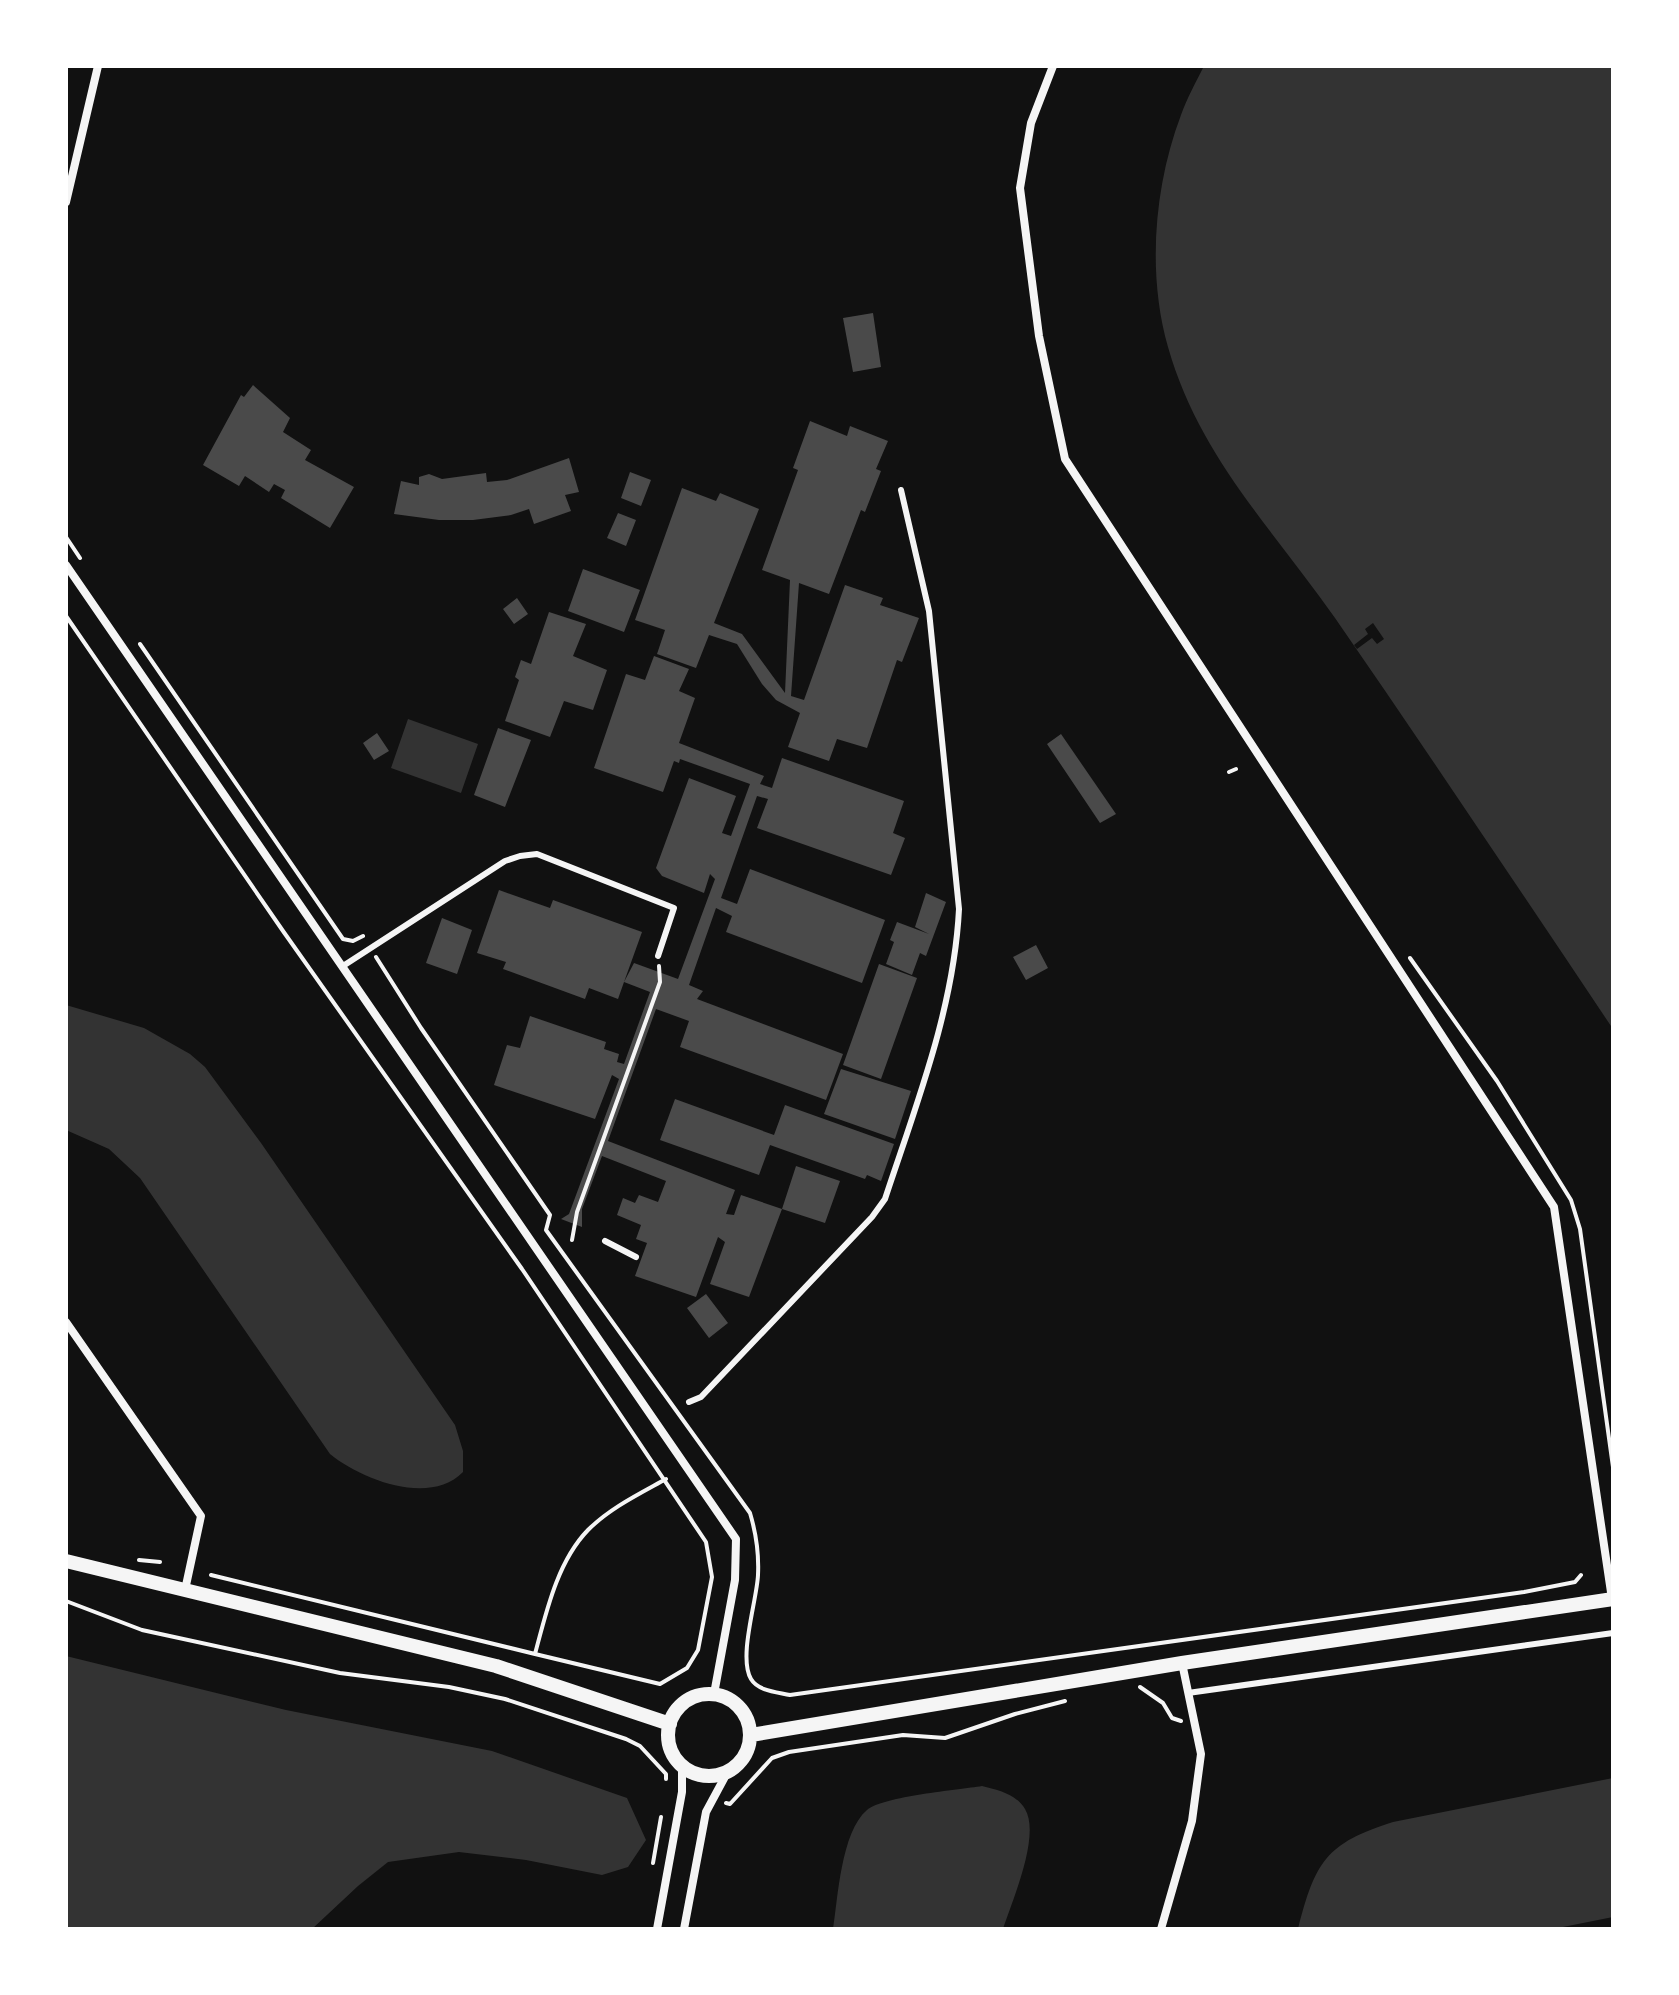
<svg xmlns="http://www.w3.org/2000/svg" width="1679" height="1995" font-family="Barlow,sans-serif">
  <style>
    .water { fill: #333 }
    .pier { fill: #111 }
    .building { fill: #4a4a4a }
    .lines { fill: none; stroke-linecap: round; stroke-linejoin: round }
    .path { stroke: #f5f5f5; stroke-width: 4 }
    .service { stroke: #f5f5f5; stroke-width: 6 }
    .minor { stroke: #f5f5f5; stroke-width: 8 }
    .tertiary { stroke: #f5f5f5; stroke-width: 14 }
  </style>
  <rect width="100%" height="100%" fill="#111"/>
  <path class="water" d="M 1204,66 L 1613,66 L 1613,1029 C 1521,892 1429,754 1335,618 C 1272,528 1199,456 1168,347 C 1147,274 1154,186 1181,115 C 1187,98 1196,82 1204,66 Z
    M 408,719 L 478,744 L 461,793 L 391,768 Z
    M 66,1005 L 144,1028 L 190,1054 L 205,1067 L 261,1143 L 455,1425 L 463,1451 L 463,1472 C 430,1506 362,1480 330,1454 L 140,1178 L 109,1149 L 66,1130 Z
    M 66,1656 L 286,1710 L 492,1751 L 627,1798 L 646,1840 L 628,1867 L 602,1875 L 526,1860 L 459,1852 L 388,1862 L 358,1886 L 312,1929 L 66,1929 Z
    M 1613,1778 L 1613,1917 L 1553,1929 L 1298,1929 C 1315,1862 1326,1843 1393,1822 Z
    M 982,1786 C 998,1790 1016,1794 1025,1809 C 1041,1835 1012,1901 1003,1929 L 833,1929 C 838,1898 841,1832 867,1810 C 884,1796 958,1790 982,1786 Z"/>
  <path class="pier" d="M 1373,623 L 1384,639 L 1377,644 L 1372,638 L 1357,649 L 1354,645 L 1368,634 L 1365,629 Z"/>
  <path class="building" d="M 873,313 L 881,367 L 853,372 L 843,318 Z
    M 253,385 L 290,418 L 283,432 L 311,450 L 305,460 L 354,487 L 330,528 L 281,498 L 285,490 L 274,484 L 269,492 L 245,476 L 239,486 L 203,465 L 241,395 L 244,397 Z
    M 810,421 L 847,436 L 850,426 L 888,441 L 876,469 L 881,471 L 865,512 L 861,510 L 829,594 L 799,583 L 791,696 L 804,700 L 845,585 L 883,598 L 880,605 L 919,618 L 902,662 L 897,660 L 867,748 L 837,739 L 829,761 L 788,747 L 800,713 L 776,700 L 762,684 L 737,644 L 709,635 L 696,668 L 657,654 L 665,630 L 635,620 L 682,488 L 716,501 L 720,493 L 759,509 L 714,623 L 742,634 L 785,693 L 790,580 L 762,570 L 798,470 L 793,468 Z
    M 569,458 L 579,492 L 565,495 L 571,511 L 534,524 L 529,509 L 511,515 L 473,520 L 439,520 L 394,514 L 401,481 L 419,485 L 419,477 L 429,474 L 442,479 L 486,473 L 487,482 L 507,480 Z
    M 630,472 L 651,480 L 641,506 L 621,498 Z
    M 618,513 L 636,520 L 626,546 L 607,538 Z
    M 583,569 L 640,590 L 624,632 L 568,611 Z
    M 517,598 L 528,614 L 514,624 L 503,609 Z
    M 549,612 L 586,624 L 573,656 L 607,670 L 593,710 L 564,701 L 550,737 L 505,721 L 519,680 L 515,677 L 521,660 L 531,664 Z
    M 654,656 L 689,669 L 679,691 L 695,698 L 679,743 L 764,776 L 760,784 L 772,788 L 782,758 L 904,801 L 893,833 L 905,838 L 891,875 L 757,828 L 768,799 L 757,796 L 721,898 L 737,904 L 750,869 L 885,920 L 862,983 L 726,932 L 732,916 L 716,908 L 689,985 L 703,991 L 697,999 L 843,1054 L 826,1100 L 680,1047 L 689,1021 L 656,1009 L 608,1141 L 735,1190 L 726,1214 L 734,1215 L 741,1195 L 782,1209 L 749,1297 L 710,1284 L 725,1242 L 718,1237 L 696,1297 L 635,1276 L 647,1243 L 636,1239 L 641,1225 L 617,1215 L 623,1198 L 635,1203 L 639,1195 L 658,1202 L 666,1181 L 602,1156 L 582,1209 L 582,1227 L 561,1219 L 569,1214 L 619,1079 L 612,1075 L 595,1119 L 494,1085 L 507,1045 L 520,1048 L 530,1016 L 606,1042 L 604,1049 L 619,1054 L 617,1062 L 624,1064 L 650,992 L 624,982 L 618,999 L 589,988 L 585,999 L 503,969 L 506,962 L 477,953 L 499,890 L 550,908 L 553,900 L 642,932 L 624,982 L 634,963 L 678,979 L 715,879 L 710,874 L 704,893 L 662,876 L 656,868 L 689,778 L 736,796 L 722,833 L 731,836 L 750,784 L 680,759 L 679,763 L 674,761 L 663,792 L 594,768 L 626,674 L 645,680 Z
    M 498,728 L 531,740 L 505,807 L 474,795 Z
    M 377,733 L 389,751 L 374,760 L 363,743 Z
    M 1061,734 L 1116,814 L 1100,823 L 1047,744 Z
    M 926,893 L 946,902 L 926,956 L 920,953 L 912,975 L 886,964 L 894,942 L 890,940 L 897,922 L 929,934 L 915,927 Z
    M 442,918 L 472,930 L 457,974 L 426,963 Z
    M 1036,945 L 1048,968 L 1026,980 L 1013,957 Z
    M 879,964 L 917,978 L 881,1079 L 843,1065 Z
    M 841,1069 L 911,1091 L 895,1139 L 824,1114 Z
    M 675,1099 L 774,1135 L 785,1105 L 894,1144 L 881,1181 L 867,1175 L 865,1179 L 770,1145 L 759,1175 L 660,1140 Z
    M 796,1166 L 840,1181 L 825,1223 L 782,1209 Z
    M 706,1294 L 728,1323 L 709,1338 L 687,1308 Z"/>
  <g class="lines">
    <path class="path" d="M 66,537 L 80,558
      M 66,616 L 283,931 L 522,1269 L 706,1542 L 712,1577 L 698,1650 L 687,1668 L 660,1684 L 535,1654 C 546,1613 557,1562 588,1530 C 610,1508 639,1494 666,1479
      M 140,644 L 343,939 L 353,941 L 363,936
      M 1229,772 L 1236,769
      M 376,957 L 421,1028 L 550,1215 L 546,1230 L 750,1513 C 756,1533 759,1554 758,1575 C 757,1600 738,1657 751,1679 C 758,1691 777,1692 790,1695 L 1524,1592 L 1575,1582 L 1581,1575
      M 1410,958 L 1497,1081 L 1571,1200 L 1580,1229 L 1613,1467
      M 572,1240 L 577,1212 L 660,982 L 659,966
      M 139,1560 L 160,1562
      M 211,1575 L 535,1654
      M 66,1601 L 142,1630 L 340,1673 L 449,1687 L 505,1699 L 626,1739 L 640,1746 L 666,1774 L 666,1779
      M 1140,1687 L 1163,1703 L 1172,1718 L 1181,1721
      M 726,1803 L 730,1804 L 772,1758 L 789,1752 L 903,1735 L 945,1738 L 1015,1714 L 1065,1701
      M 653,1863 L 661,1817"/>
    <path class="service" d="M 343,966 L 505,861 L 520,856 L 537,854 L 674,908 L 658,956
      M 605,1241 L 636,1257
      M 689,1402 L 701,1397 L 872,1217 L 885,1199 C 916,1105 954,1009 959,909 L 929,611 L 901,490
      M 1188,1693 L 1613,1633"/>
    <path class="minor" d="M 1053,66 L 1031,123 L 1020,188 L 1039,336 L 1065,459 L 1554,1207 L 1612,1599
      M 66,202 L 98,66
      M 66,565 L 736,1539 L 735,1580 L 714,1694
      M 66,1322 L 201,1516 L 185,1590
      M 657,1929 L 682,1792 L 682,1767
      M 684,1929 L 706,1812 L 727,1773
      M 1161,1929 L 1192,1821 L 1201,1754 L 1182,1663"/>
    <path class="tertiary" d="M 66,1561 L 496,1666 L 670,1724
      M668 1735a41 41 0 1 1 82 0a41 41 0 1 1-82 0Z
      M 751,1735 L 1182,1663 L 1613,1599"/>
  </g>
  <rect width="1679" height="1995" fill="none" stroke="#ffffff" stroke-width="136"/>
</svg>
